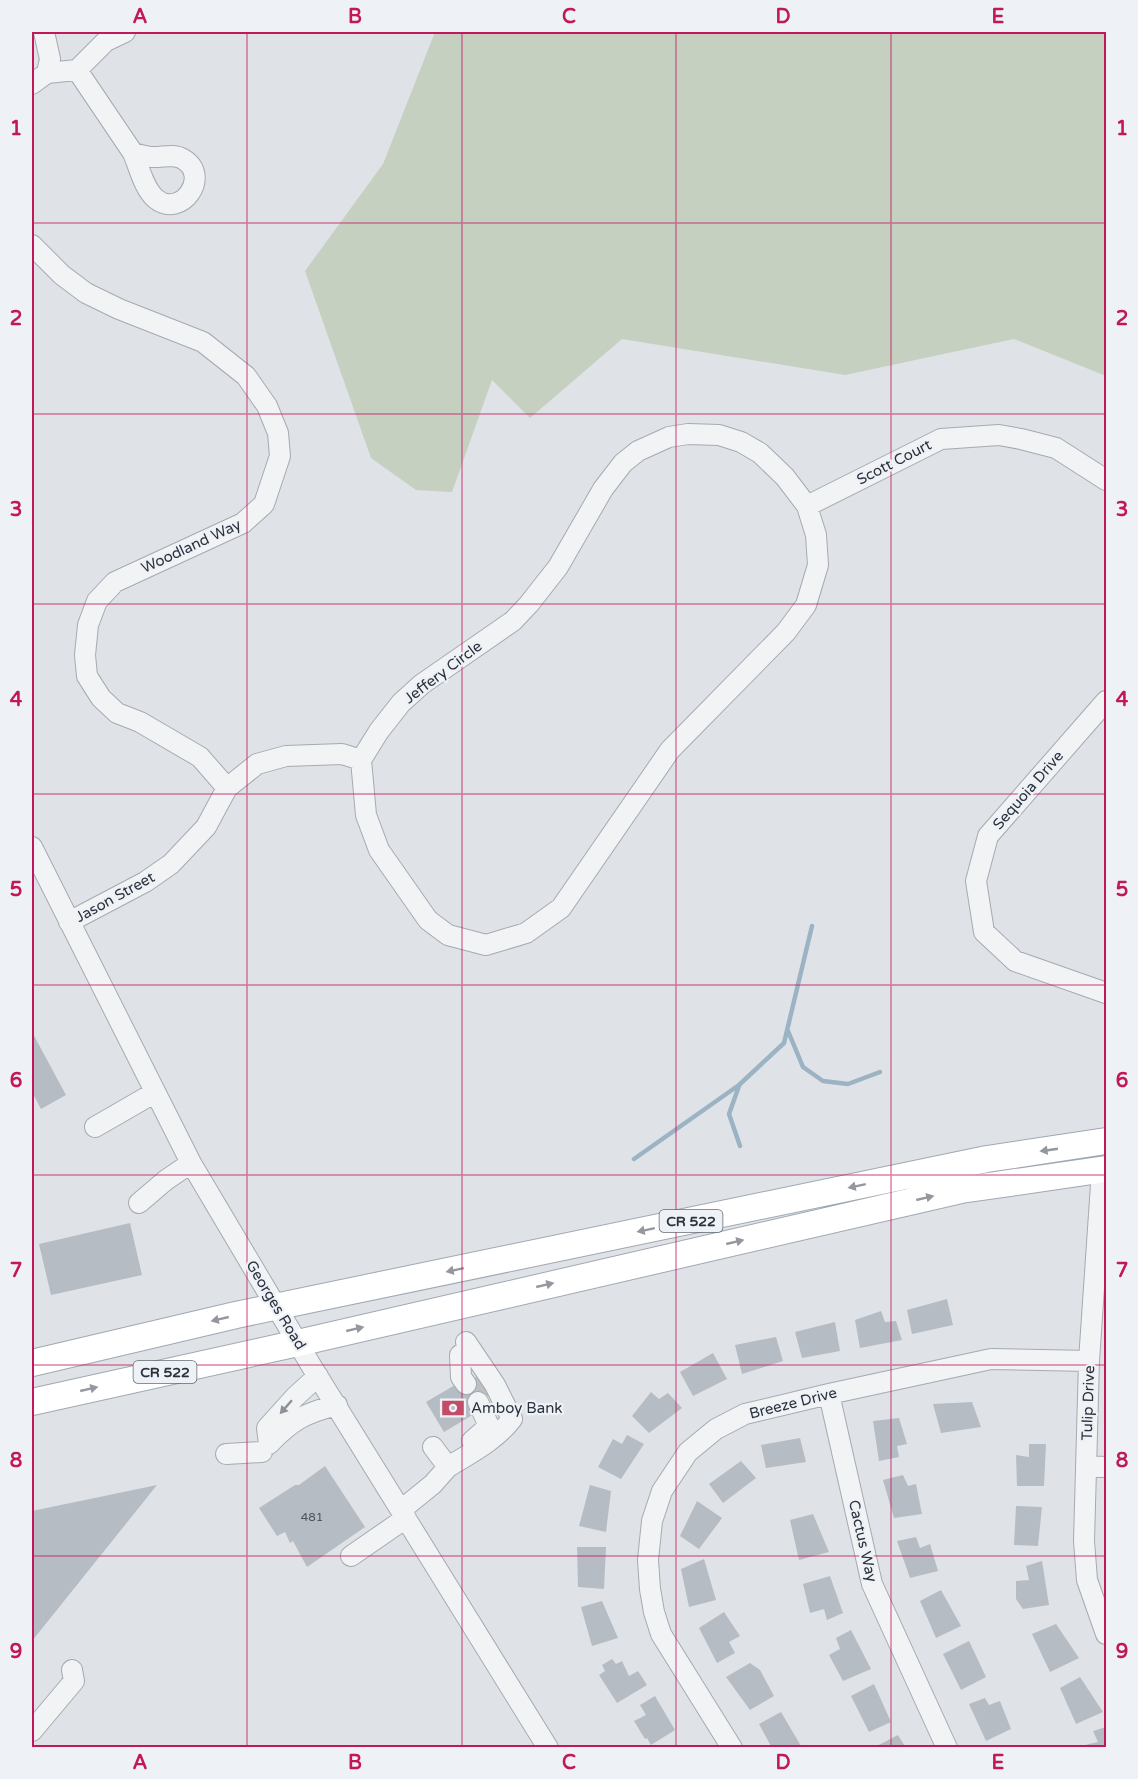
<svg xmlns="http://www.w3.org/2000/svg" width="1138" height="1779" font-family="'Varela Round',sans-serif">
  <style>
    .green { fill: #c6d0c0 }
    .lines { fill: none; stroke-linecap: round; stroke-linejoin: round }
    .stream { stroke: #9cb3c4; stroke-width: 4.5 }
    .building { fill: #b6bcc3 }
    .minor-tunnel { stroke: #bbc0c5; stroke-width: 20; stroke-dasharray: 20 10; stroke-linecap: butt }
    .minor-casing { stroke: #a5aab1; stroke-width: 22 }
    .major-casing { stroke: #9fa8b2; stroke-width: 28 }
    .minor { stroke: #f1f3f5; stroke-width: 20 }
    .major { stroke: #fff; stroke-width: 26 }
    .oneway { fill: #94989e }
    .oneway2 { fill: #8d9299 }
    .grid { fill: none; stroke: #c2185b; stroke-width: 1.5; stroke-opacity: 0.55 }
    .labels { text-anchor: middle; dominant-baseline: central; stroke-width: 4.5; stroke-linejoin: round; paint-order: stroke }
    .number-label { font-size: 12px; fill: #4c545e }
    .shield { fill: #eef1f5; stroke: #646b74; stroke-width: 1.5 }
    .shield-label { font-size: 14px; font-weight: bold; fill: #29323d }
    .street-label { font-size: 15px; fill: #29323d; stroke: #eef1f5 }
    .poi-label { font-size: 15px; fill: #29323d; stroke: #eef1f5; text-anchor: start }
    .neatline { fill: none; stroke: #c2185b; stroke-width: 2 }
    .grid-label { font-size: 20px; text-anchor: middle; font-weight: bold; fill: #c2185b }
  </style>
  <rect width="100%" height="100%" fill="#dfe3e7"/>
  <path class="green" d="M 435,32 L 1106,32 L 1106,376 L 1014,339 L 845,375 L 622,339 L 530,418 L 492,380 L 452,492 L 416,490 L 371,458 L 305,271 L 383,164 Z"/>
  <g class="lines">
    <path class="stream" d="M 788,1031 L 803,1067 L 823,1081 L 848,1084 L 880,1072
      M 739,1086 L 729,1114 L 740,1146
      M 634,1159 L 739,1085 L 784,1043 L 812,926"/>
  </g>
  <path class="building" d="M 32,1032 L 66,1095 L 41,1109 L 32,1092 Z
    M 130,1223 L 142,1275 L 51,1295 L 39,1244 Z
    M 947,1299 L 953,1325 L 912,1334 L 907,1310 Z
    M 881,1311 L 885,1322 L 896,1321 L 902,1340 L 860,1348 L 855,1320 Z
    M 835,1322 L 840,1351 L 802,1358 L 795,1332 Z
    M 776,1337 L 783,1361 L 742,1374 L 735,1345 Z
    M 713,1353 L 727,1379 L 693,1396 L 680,1372 Z
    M 478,1376 L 489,1395 L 474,1404 L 479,1411 L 444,1432 L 426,1402 L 460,1382 L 462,1385 Z
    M 651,1392 L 659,1399 L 668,1393 L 682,1408 L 649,1433 L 632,1416 Z
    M 972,1402 L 981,1427 L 941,1433 L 933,1404 Z
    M 899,1418 L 907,1444 L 897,1446 L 899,1457 L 879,1461 L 873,1421 Z
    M 627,1435 L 644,1444 L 621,1479 L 598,1467 L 613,1439 L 622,1444 Z
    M 800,1438 L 806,1462 L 766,1468 L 761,1445 Z
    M 1029,1444 L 1046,1444 L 1044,1486 L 1017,1486 L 1016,1455 L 1029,1457 Z
    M 741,1461 L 756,1478 L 723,1503 L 709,1484 Z
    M 325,1466 L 365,1527 L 307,1567 L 293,1541 L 290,1543 L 285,1532 L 277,1536 L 259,1508 L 295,1485 L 299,1485 Z
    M 903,1475 L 908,1486 L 916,1484 L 922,1514 L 894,1518 L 883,1480 Z
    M 157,1485 L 32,1641 L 32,1511 Z
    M 590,1485 L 611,1491 L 606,1532 L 579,1526 Z
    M 697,1501 L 722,1518 L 699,1549 L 680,1536 Z
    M 1016,1506 L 1042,1507 L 1038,1546 L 1014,1545 Z
    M 813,1514 L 829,1552 L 799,1560 L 790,1520 Z
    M 916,1537 L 920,1548 L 930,1544 L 938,1571 L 910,1578 L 897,1541 Z
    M 577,1547 L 606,1547 L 604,1589 L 578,1587 Z
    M 704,1559 L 716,1600 L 689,1607 L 681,1569 Z
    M 1042,1561 L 1049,1605 L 1023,1609 L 1016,1599 L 1016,1581 L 1029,1580 L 1026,1566 Z
    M 830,1576 L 843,1613 L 827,1620 L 824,1609 L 810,1613 L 803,1584 Z
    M 941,1590 L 961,1626 L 936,1638 L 920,1601 Z
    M 602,1601 L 618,1638 L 592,1646 L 581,1607 Z
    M 724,1612 L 740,1636 L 729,1642 L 735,1653 L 717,1663 L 699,1628 Z
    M 1056,1624 L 1079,1658 L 1050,1672 L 1032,1634 Z
    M 851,1630 L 871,1669 L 843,1681 L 829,1655 L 840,1649 L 836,1638 Z
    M 969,1641 L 986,1677 L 961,1690 L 943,1654 Z
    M 612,1659 L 616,1664 L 622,1661 L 629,1676 L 638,1671 L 647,1685 L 617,1703 L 599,1675 L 605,1671 L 602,1665 Z
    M 750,1663 L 760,1670 L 774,1696 L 750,1710 L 726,1677 Z
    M 1080,1677 L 1103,1712 L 1076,1724 L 1060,1688 Z
    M 874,1684 L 891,1722 L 869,1732 L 851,1696 Z
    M 655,1696 L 675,1730 L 651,1745 L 647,1738 L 645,1739 L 634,1721 L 646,1715 L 640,1705 Z
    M 985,1698 L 989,1705 L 1000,1701 L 1011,1729 L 986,1741 L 969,1704 Z
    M 781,1712 L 801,1746 L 798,1748 L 772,1748 L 759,1724 Z
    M 1106,1727 L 1106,1748 L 1086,1748 L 1085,1745 L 1098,1742 L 1093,1731 Z
    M 898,1735 L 906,1748 L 873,1748 Z"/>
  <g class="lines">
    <path class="minor-tunnel" d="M 473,1379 L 484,1398"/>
    <g class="minor-casing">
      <path id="minor" d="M 44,32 L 50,59 L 47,73
        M 77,70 L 133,153
        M 32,84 L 47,73 L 77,70 L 106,41 L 125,32
        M 133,153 C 139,155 145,156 151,157 C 162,158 173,153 183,159 C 212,176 181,219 156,199 C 144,189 139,167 133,153 Z
        M 32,245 L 62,275 L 86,293 L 119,309 L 203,342 L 246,376 L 267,406 L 278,433 L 280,456 L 264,504 L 243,523 L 115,582 L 97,601 L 88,625 L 85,655 L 87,676 L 101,698 L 117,713 L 140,722 L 200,757 L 227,788
        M 688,434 L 719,435 L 741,442 L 760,453 L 785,477 L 807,506 L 816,535 L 818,565 L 806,605 L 786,632 L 670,750 L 561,908 L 526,933 L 486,945 L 448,935 L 428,920 L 379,850 L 366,815 L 361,760 L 379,731 L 401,703 L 422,684 L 513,621 L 529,604 L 558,567 L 603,489 L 623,463 L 638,451 L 669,437 Z
        M 807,506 L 941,439 L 999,435 L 1021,439 L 1056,448 L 1106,480
        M 1106,701 L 988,836 L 976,881 L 984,932 L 1015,961 L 1106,993
        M 32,847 L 191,1163 L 312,1367 L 548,1748
        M 69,922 L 145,882 L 171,864 L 206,827 L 227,788 L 257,764 L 286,756 L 342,754 L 361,760
        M 95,1127 L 154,1093
        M 1102,1170 L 1089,1361 L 1084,1541 L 1087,1580 L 1106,1634
        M 139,1203 L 166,1180 L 191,1163
        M 460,1355 L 461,1377 L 466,1384
        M 829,1394 L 872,1584 L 947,1748
        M 472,1441 L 489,1426 L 478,1402
        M 269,1444 L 267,1428 L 295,1397 L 318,1376
        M 269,1444 C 292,1420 305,1413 337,1405
        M 226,1454 L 262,1452
        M 1086,1466 L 1106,1467
        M 448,1467 C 471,1453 496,1440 512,1419 L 495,1385 L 466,1342
        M 401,1510 L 433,1484 L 448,1467 L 433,1447
        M 351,1556 L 406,1518
        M 32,1731 L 74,1681 L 72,1670
        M 732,1748 L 661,1634 L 654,1612 L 650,1589 L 648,1560 L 652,1521 L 662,1491 L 688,1452 L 716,1429 L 745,1414 L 829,1394 L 991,1359 L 1089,1361"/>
    </g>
    <g class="major-casing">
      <path id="major" d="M 32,1363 L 236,1315 L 987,1159 L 1106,1141
        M 32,1402 L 298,1343 L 961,1190 L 1106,1169"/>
    </g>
    <use href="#minor" class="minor"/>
    <use href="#major" class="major"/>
  </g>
  <defs><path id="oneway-solid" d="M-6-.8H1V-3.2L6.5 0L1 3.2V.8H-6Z" transform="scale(1.5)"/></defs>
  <g class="oneway">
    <use href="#oneway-solid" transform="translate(1049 1150) rotate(172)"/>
    <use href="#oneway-solid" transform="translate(857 1186) rotate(168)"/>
    <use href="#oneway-solid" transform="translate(925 1198) rotate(-13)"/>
    <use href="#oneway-solid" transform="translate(646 1230) rotate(168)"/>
    <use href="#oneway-solid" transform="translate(735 1242) rotate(-13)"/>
    <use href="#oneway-solid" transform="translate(455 1270) rotate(168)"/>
    <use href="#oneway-solid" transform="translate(545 1285) rotate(-13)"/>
    <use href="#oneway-solid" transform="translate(220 1319) rotate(167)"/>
    <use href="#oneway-solid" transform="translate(355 1329) rotate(-13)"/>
    <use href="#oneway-solid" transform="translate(89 1389) rotate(-13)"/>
  </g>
  <use class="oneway2" href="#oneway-solid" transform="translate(286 1407) rotate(131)"/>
  <path class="grid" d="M 247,32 L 247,1748M 462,32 L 462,1748M 676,32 L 676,1748M 891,32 L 891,1748M 32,223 L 1106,223M 32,414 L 1106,414M 32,604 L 1106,604M 32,794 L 1106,794M 32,985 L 1106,985M 32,1175 L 1106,1175M 32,1365 L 1106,1365M 32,1556 L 1106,1556"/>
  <defs>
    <g id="bank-bare" transform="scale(1.8)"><path d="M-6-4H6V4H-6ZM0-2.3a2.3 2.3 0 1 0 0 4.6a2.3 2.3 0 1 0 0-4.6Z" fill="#c34c69" stroke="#eef1f5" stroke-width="2.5" paint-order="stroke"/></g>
  </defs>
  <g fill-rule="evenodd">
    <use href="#bank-bare" x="453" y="1408"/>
  </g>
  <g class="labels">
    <g class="number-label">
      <text x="312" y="1517">481</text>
    </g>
    <g class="shield">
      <rect x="659.5" y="1210" width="63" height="22" rx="4.5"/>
      <rect x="133.5" y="1361" width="63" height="22" rx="4.5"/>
    </g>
    <g class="shield-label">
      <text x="691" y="1221">CR 522</text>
      <text x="165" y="1372">CR 522</text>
    </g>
    <g class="street-label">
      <text transform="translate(894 462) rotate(-27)">Scott Court</text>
      <text transform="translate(191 546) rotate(-25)">Woodland Way</text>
      <text transform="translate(443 672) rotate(-37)">Jeffery Circle</text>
      <text transform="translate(1028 790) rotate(-49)">Sequoia Drive</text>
      <text transform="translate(115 897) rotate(-29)">Jason Street</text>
      <text transform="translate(276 1305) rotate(59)">Georges Road</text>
      <text transform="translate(793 1403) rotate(-14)">Breeze Drive</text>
      <text transform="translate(1088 1403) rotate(-88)">Tulip Drive</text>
      <text transform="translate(863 1541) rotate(77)">Cactus Way</text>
    </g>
    <g class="poi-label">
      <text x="471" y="1408">Amboy Bank</text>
    </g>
  </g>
  <rect width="1138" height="1779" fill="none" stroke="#eef1f5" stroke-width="66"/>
  <rect x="33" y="33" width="1072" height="1713" class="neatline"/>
  <g class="grid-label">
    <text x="140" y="23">A</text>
    <text x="355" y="23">B</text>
    <text x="569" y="23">C</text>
    <text x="783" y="23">D</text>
    <text x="998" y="23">E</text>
    <text x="16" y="135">1</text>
    <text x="1122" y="135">1</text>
    <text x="16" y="325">2</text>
    <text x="1122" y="325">2</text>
    <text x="16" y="516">3</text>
    <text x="1122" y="516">3</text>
    <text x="16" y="706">4</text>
    <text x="1122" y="706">4</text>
    <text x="16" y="896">5</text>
    <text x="1122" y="896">5</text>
    <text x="16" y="1087">6</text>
    <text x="1122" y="1087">6</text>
    <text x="16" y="1277">7</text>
    <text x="1122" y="1277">7</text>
    <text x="16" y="1467">8</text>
    <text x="1122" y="1467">8</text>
    <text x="16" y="1658">9</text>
    <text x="1122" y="1658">9</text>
    <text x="140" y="1769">A</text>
    <text x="355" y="1769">B</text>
    <text x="569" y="1769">C</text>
    <text x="783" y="1769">D</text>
    <text x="998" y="1769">E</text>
  </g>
</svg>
